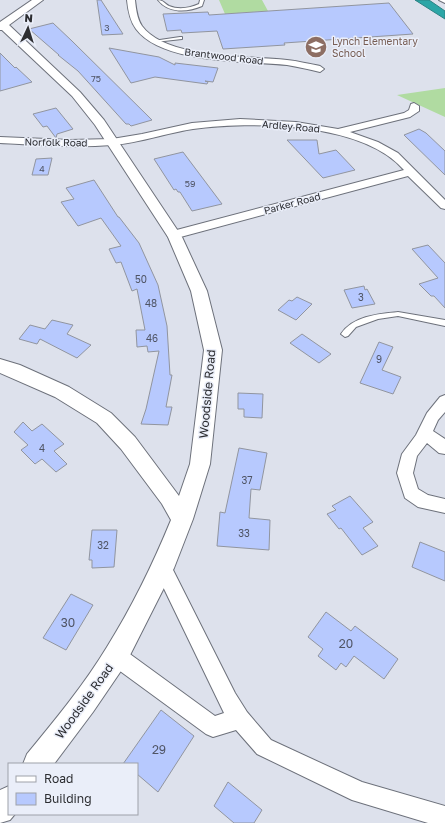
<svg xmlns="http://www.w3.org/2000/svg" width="445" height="823" font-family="'Golos Text',sans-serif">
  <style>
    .green { fill: #b0dba1 }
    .water { fill: #2ca6a7; stroke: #2c8284 }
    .building { fill: #b7c9fe; stroke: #91959f }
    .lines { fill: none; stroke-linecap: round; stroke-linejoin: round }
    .service-casing { stroke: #6d717b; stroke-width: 2 }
    .minor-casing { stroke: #6d717b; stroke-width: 2 }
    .tertiary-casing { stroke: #6d717b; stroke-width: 2 }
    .service { fill: #fff; fill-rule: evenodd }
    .minor { fill: #fff; fill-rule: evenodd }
    .tertiary { fill: #fff; fill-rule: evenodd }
    .labels { text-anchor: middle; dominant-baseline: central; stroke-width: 3; stroke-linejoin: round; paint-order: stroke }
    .far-number-label { font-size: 9px; fill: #4f5464 }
    .far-education-label { font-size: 10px; fill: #785e54; stroke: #eaeef9; text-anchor: start }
    .far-street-label { font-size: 10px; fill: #2c2d31; stroke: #eaeef9 }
    .number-label { font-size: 10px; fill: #4f5464 }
    .street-label { font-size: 12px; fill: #2c2d31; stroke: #eaeef9 }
    .near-number-label { font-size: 12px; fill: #4f5464 }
  </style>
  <rect width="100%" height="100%" fill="#dde1ec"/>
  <path class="green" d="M 219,0 L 262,0 L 268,11 L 225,14 Z
    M 445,88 L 445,117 L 397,95 Z"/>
  <path class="water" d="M 415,0 L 429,0 L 445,11 L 445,19 Z"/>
  <path class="building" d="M 97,0 L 101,0 L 123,34 L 102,35 Z
    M 389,3 L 413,34 L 284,43 L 285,45 L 223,49 L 217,31 L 182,33 L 181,30 L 167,31 L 163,14 L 208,12 L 209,15 Z
    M 53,23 L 72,41 L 152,120 L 131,126 L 129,124 L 126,124 L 78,71 L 58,55 L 59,55 L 29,29 Z
    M 109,48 L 159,57 L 175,65 L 175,63 L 218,68 L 213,82 L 205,81 L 208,82 L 207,84 L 155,77 L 131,83 Z
    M 0,53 L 15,68 L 16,67 L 32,82 L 0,91 Z
    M 56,108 L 73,129 L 57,134 L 56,138 L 47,126 L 43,127 L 33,114 Z
    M 419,129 L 426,133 L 445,151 L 445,175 L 404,135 Z
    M 287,140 L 317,140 L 319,154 L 336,150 L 355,170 L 323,178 Z
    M 183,152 L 222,204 L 192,211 L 180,192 L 178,192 L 176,189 L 174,190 L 154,159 Z
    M 52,158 L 48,175 L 32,175 L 36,159 Z
    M 94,180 L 118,217 L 119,217 L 139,243 L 158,285 L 167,326 L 170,375 L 172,375 L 166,407 L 172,407 L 168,425 L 141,424 L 146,409 L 159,351 L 148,352 L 147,346 L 137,347 L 136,330 L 145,330 L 137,289 L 132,291 L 121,262 L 116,263 L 109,249 L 121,246 L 101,218 L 78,226 L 61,202 L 74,199 L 66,188 Z
    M 428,245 L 445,263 L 445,308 L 434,296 L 431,296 L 419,284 L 438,278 L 412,249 Z
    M 364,286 L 365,290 L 367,289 L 375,304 L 352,308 L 344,290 Z
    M 297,297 L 312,304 L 296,320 L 278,310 L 289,300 L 292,301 Z
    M 52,320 L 73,325 L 67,334 L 91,345 L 77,358 L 40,339 L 37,344 L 19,339 L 30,325 L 45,329 Z
    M 302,334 L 331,354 L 319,363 L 290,343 Z
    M 379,342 L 393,347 L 382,370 L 401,377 L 393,394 L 360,383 Z
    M 238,393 L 263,394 L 262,418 L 244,417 L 244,409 L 238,409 Z
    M 23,422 L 32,431 L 42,424 L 64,444 L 54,451 L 67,464 L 56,472 L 42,459 L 35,464 L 21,450 L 28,445 L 14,432 Z
    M 239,448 L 267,453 L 260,490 L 251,489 L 249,518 L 270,520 L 269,550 L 217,546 L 220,512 L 225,513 Z
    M 350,496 L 373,522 L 363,528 L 378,546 L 362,555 L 341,528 L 339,529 L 327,514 L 336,510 L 332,506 Z
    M 92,530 L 117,530 L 114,567 L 92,568 L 92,560 L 89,560 Z
    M 420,542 L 445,552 L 445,581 L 412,567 Z
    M 71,594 L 93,605 L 66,650 L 43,638 Z
    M 326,612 L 351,631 L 355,626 L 398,659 L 384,679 L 354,656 L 346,667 L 341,663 L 336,670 L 318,656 L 323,649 L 308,637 Z
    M 161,710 L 194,736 L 158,792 L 137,774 L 137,764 L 123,764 Z
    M 228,782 L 262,810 L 254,823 L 234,823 L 214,806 Z"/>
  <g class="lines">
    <g class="service-casing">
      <path id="service" d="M 158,0 C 163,0 165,4 169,6 C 179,10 190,8 199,4 L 200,0 L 204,0 L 202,6 C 188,12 169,14 158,0 Z
        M 180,37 L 182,37 L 182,39 L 155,42 L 153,41 Z
        M 398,312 L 445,320 L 445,326 L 398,316 L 378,319 L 356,327 L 348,336 L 345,337 L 341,334 C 353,316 378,314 398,312 Z"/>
    </g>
    <g class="minor-casing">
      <path id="minor" d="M 127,0 L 135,0 C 136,9 137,19 142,26 C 166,59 250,56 287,60 C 298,61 309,64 320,66 L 324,69 L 320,72 C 309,69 298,67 287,65 C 247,61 162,64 136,29 C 130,21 128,10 127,0 Z
        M 439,0 L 445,0 L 445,3 Z
        M 414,103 L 419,106 L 419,111 L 410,117 L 350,132 L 378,142 L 398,153 L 445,200 L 445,209 L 441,208 L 408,176 L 173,239 L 169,238 L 167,235 L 169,232 L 404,170 C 363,122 251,121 193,129 C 166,133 140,143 112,145 C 75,148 37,145 0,143 L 0,137 L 70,140 L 112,139 L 142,134 L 192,123 L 240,119 L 296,122 L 338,129 L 404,113 L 409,110 L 411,104 Z
        M 445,395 L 445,412 L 438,420 L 433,431 L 445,439 L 445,454 L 439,453 L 427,443 L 417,456 L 413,473 L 418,489 L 428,495 L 445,499 L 445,513 L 418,507 L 405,498 L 397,473 L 402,454 L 416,435 L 427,413 L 440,397 Z
        M 163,560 L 169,562 L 235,693 L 247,712 L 271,740 L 362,782 L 445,806 L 445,823 L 428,823 L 352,800 L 257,754 L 236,730 L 213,737 L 206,734 L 109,663 L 106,656 L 109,649 L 116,646 L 123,649 L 215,716 L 224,713 L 154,568 L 157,562 Z"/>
    </g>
    <g class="tertiary-casing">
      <path id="tertiary" d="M 32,0 L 43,0 L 9,25 L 80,92 L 104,120 L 182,237 L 207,291 L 222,350 L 210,464 L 193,519 L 174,568 L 125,665 L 93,712 L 54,764 L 23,764 L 27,754 C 55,720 84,685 107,647 C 132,607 153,564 171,520 L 162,504 L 121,449 L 97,423 L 55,397 L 0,373 L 0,359 L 20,365 L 69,387 L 111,413 L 135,437 L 179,496 L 190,464 L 204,350 L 191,291 L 168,237 L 95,125 L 72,96 L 2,30 L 0,30 L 0,22 Z
        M 9,786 L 9,814 L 15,814 L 10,820 L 0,823 L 0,790 Z"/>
    </g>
    <use href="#service" class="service"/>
    <use href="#minor" class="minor"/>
    <use href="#tertiary" class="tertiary"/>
  </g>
  <defs>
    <g id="school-disc" transform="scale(1.15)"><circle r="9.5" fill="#8d6e63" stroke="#eaeef9"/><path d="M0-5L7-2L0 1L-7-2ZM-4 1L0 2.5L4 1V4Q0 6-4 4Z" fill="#fff"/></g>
  </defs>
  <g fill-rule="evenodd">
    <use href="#school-disc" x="316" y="47"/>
  </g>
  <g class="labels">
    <g class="far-number-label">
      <text x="107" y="27">3</text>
      <text x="96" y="78">75</text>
      <text x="42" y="168">4</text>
      <text x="190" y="183">59</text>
    </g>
    <g class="far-education-label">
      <text x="332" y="41">Lynch Elementary<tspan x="332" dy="12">School</tspan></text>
    </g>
    <g class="far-street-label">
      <text transform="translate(224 56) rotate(7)">Brantwood Road</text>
      <text transform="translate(291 126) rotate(5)">Ardley Road</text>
      <text transform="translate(56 142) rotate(1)">Norfolk Road</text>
      <text transform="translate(292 203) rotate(-15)">Parker Road</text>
    </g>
    <g class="number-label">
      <text x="141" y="279">50</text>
      <text x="361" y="297">3</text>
      <text x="151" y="303">48</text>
      <text x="152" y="338">46</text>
      <text x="379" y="359">9</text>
      <text x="42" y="448">4</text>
      <text x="247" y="480">37</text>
      <text x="244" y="533">33</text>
      <text x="103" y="545">32</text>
    </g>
    <g class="street-label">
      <text transform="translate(207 394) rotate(-85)">Woodside Road</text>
      <text transform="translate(84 701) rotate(-54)">Woodside Road</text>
    </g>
    <g class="near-number-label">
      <text x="68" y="622">30</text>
      <text x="346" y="643">20</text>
      <text x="159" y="749">29</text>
    </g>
  </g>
  <rect x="8" y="763" width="130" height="52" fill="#eaeef9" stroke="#9ea1a9"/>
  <rect x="16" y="776" width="20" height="6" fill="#ffffff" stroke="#9ea1a9"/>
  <text x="44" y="783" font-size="12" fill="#2c2d31">Road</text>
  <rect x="16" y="793" width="20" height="12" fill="#b7c9fe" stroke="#9ea1a9"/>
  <text x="44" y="803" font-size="12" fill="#2c2d31">Building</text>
  <g transform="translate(28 28) rotate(4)" stroke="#eaeef9" stroke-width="3" paint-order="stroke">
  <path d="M0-3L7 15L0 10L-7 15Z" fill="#2c2d31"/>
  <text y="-6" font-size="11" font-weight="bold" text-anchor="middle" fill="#2c2d31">N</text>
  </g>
</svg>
